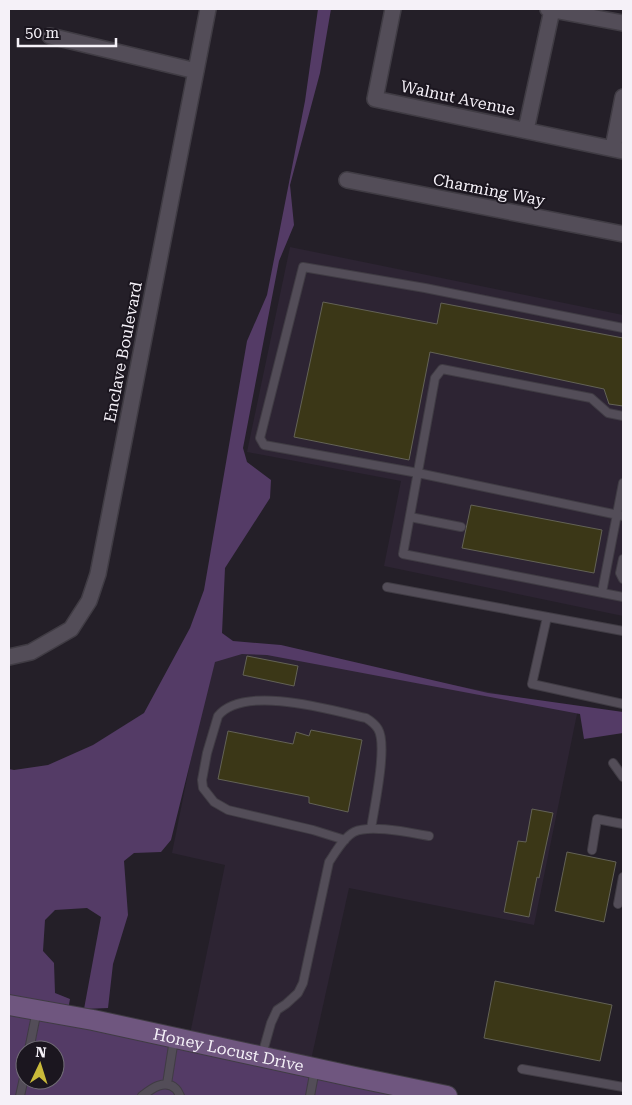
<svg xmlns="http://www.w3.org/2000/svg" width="632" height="1105" font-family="'Roboto Serif',serif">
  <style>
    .built { fill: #2d2433 }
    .green { fill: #543b66; fill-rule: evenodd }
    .building { fill: #3b3717; stroke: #636256 }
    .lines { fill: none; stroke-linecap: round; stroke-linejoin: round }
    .lane-casing { stroke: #403c44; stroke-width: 10 }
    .street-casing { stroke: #403c44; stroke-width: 18 }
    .secondary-casing { stroke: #403c44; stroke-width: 22 }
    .lane { stroke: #534d58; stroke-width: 8 }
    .street { stroke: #534d58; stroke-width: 15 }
    .secondary { stroke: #6f567f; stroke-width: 20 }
    .labels { text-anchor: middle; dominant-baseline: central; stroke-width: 4; stroke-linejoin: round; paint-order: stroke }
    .street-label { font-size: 16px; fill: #f5f1f8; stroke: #1b161f }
  </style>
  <rect width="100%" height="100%" fill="#241f28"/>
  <path class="built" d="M 290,247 L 623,315 L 623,616 L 384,566 L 401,481 L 247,452 Z
    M 215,639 L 578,709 L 534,925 L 349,888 L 311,1060 L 190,1034 L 225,865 L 172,853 Z"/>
  <path class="green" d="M 318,9 L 331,9 L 320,73 L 290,185 L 294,225 L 279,261 L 243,448 L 247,462 L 271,480 L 270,498 L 225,568 L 222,633 L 233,641 L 281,645 L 488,693 L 623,712 L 623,733 L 584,739 L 580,714 L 267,655 L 242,654 L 215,662 L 171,840 L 161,852 L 134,853 L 124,861 L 128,915 L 113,964 L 108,1008 L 84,1009 L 101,917 L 87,908 L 55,910 L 45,920 L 43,951 L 54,963 L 55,993 L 70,999 L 68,1010 L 9,999 L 9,769 L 14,770 L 48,765 L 93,745 L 144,713 L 190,628 L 204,590 L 247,341 L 267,295 L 305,101 Z
    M 9,1005 L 416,1096 L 9,1096 ZM 25,1050 L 55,1050 L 55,1080 L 25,1080 Z"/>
  <path class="building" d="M 323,302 L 437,324 L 441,303 L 623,338 L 623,406 L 609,404 L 604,389 L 430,352 L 409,460 L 294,437 Z
    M 471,505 L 602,530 L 594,573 L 462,548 Z
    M 247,656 L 298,666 L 294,686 L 243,675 Z
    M 311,730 L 362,740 L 348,812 L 309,803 L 309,797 L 218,779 L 228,731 L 293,744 L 296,732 L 309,736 Z
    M 532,809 L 553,813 L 539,878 L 537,877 L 529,917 L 504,912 L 518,841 L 526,842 Z
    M 567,852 L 616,862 L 604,922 L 555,911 Z
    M 495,981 L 612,1005 L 600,1061 L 484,1038 Z"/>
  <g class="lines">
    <g class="lane-casing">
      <path id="lane" d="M 623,328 L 425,288 L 303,267 L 260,438 L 264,445 L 418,473 L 623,516
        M 623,416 L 608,413 L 591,398 L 442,369 L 435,378 L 403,554 L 623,597
        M 410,517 L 461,527
        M 623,559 L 620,573 L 623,579
        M 387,587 L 623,631
        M 602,592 L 623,483
        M 547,617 L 532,684 L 623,704
        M 613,763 L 623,777
        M 345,840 L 313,830 L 228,810 L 214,802 L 203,788 L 202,780 L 207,753 L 218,716 C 243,684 332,710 366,718 C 371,721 375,724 378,729 C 388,745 374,808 371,829
        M 592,850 L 597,819 L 623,824
        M 618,904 L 623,877
        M 29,1050 L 37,1010
        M 262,1055 L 271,1023 L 277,1010 L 286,1004 L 298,993 L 303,983 L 329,862 C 335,853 344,837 354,832 C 370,824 411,833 429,836
        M 522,1069 L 623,1087
        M 167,1084 L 174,1039
        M 20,1096 L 25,1073
        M 142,1096 C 151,1089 165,1078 176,1089 C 178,1091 179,1094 180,1096
        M 310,1096 L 315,1069"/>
    </g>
    <g class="street-casing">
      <path id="street" d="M 393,9 L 375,99 L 623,151
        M 548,9 L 623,23
        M 50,36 L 196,71
        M 526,130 L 552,10
        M 613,148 L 623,97
        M 347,180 L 623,234
        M 9,657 L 31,652 L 71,629 L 89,601 L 98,574 L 208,9"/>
    </g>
    <g class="secondary-casing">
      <g id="secondary">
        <path id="s1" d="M 9,1005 L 93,1020 L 355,1077 L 447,1096"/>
      </g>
    </g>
    <use href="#lane" class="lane"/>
    <use href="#street" class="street"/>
    <use href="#secondary" class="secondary"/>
  </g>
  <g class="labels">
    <g class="street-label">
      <text transform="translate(458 98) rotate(12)">Walnut Avenue</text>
      <text transform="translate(489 190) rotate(11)">Charming Way</text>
      <text transform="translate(123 352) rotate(-79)">Enclave Boulevard</text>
      <text stroke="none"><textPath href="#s1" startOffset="224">Honey Locust Drive</textPath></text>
    </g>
  </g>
  <rect width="632" height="1105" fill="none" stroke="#f5f1f8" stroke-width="20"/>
  <g transform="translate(40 1065) rotate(4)"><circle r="24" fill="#1b161f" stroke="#726e76"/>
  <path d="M0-4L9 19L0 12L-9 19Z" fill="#caba3a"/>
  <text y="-8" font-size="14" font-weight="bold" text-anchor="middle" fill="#f5f1f8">N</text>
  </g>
  <path d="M18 38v8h98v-8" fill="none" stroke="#f5f1f8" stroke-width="2.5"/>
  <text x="25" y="38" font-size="15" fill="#f5f1f8" stroke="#1b161f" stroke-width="4" paint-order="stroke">50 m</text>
</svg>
